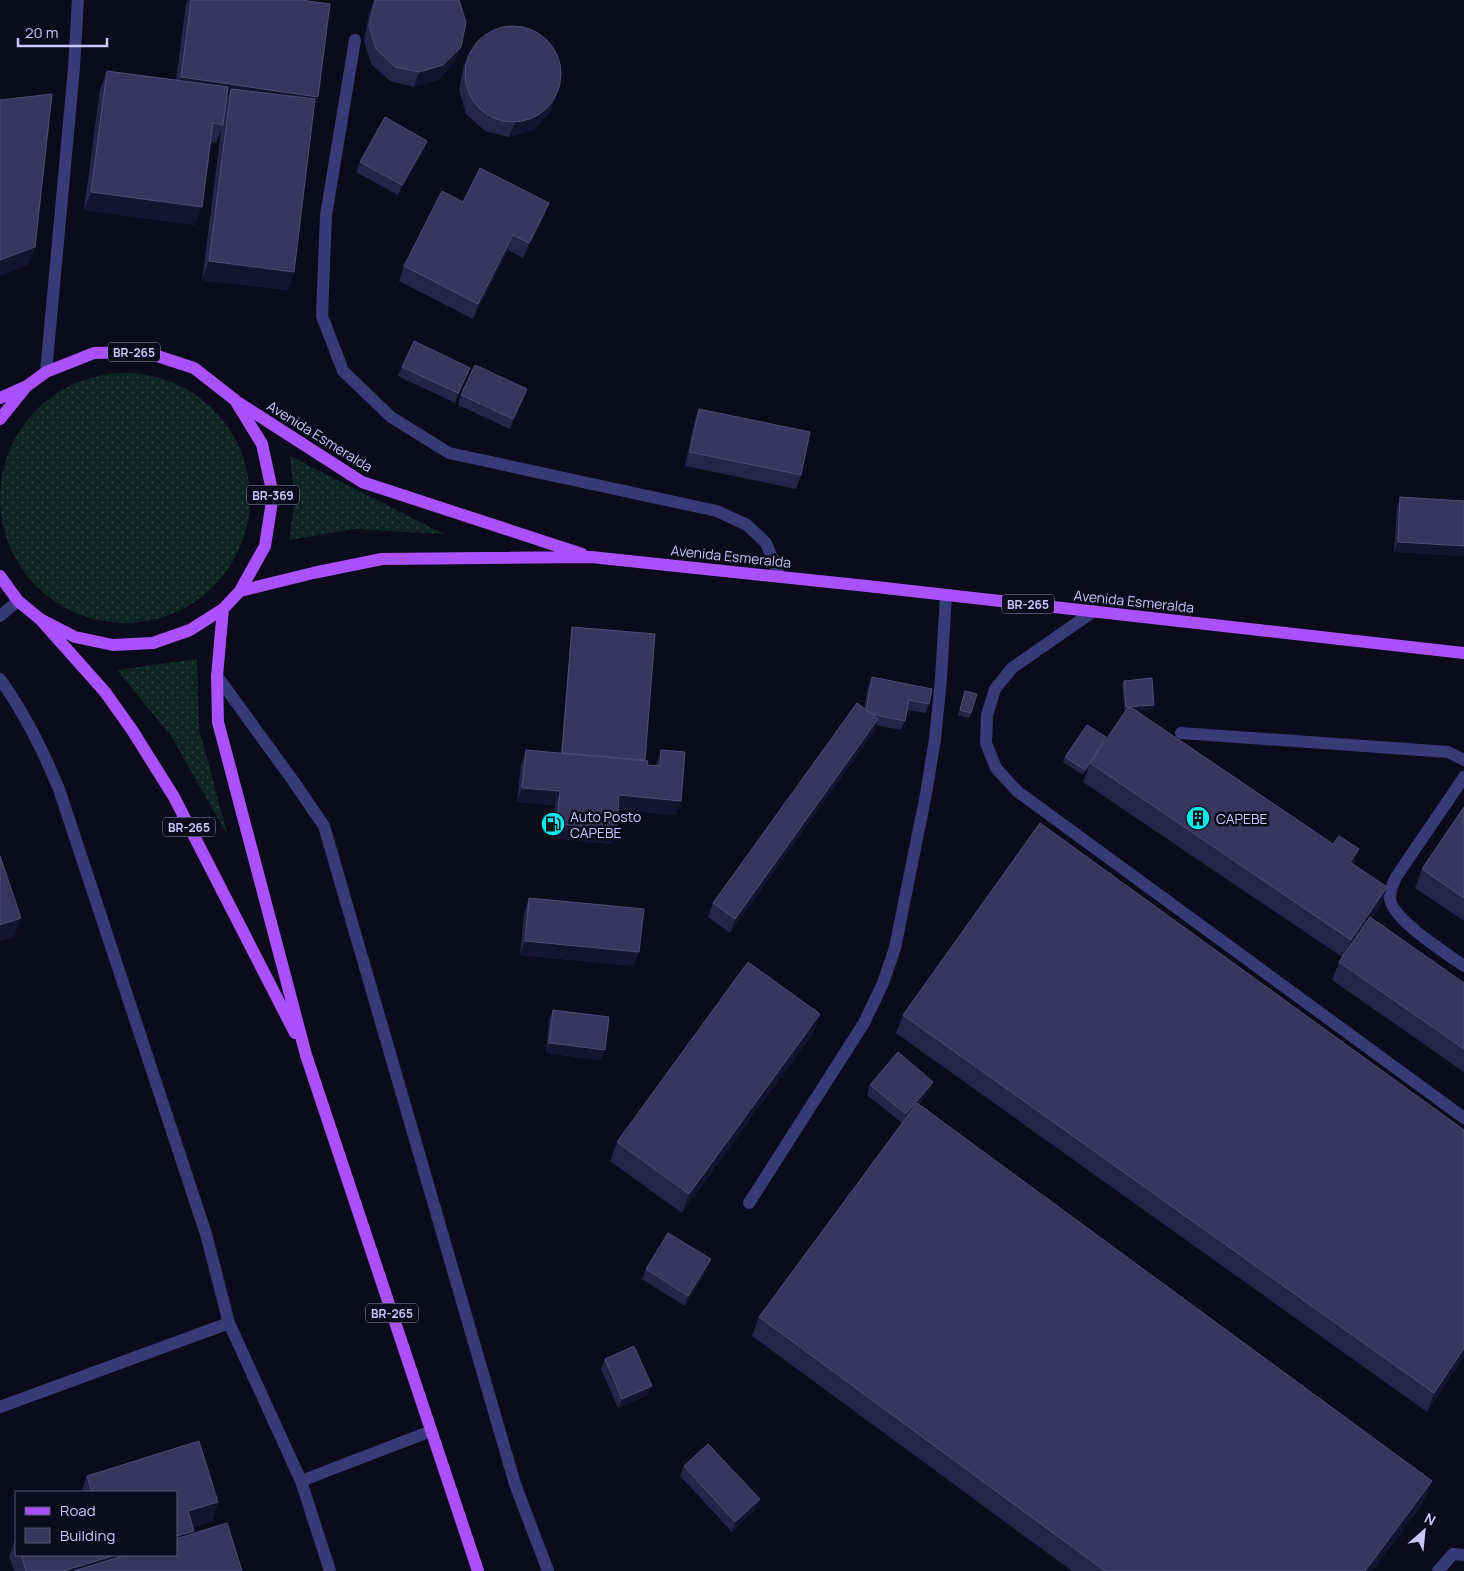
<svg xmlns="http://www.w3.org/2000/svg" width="1464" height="1571" font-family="Manrope,sans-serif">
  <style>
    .grass { fill: url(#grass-dots) }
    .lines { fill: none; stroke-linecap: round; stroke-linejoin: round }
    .lane { stroke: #373c79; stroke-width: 12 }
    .street { stroke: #373c79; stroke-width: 12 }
    .primary { stroke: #aa51fb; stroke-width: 12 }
    .wall { fill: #27244a }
    .shaded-wall { fill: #15132f }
    .building { fill: #38365d; stroke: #4f4c76 }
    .labels { text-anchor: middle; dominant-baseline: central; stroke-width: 5; stroke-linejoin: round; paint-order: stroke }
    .shield { fill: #0c0b1b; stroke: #8f8fba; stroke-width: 1 }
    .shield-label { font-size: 12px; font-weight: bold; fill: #c7c7fe }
    .street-label { font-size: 14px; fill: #c7c7fe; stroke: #0c0b1b }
    .poi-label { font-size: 14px; fill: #c7c7fe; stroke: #0c0b1b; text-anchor: start }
  </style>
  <defs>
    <pattern id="grass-dots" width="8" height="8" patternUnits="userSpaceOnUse" patternTransform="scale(1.25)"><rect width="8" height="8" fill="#0f2522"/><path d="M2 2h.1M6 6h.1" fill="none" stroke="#304343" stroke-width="1.8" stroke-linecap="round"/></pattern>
  </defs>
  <rect width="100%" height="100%" fill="#0c0b1b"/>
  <path class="grass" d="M0 498a125 125 0 1 1 250 0a125 125 0 1 1-250 0Z
    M 290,456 L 444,534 L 354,529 L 289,540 L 295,500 Z
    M 197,659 L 199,729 L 228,836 L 171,736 L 117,670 Z"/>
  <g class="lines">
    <path class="lane" d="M 355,40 L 326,215 L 322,316 L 343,371 L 391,417 L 449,453 L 717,511 L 747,525 L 766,543 L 780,577
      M 46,372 L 74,68 L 78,0
      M 1094,611 L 1012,668 L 995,689 L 987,715 L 986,743 L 996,768 L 1017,791 L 1464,1118
      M 1181,733 L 1448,752 L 1464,760
      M 1464,777 L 1396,877 C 1393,884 1389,891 1390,899 C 1393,920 1446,953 1464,966
      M 749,1203 L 864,1023 L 883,983 L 895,948 L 926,794 L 935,739 L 941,679 L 946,595
      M 0,1407 L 229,1323
      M 1438,1571 L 1453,1554 L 1464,1555"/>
    <path class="street" d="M 0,616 L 18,601
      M 217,676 L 294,782 L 324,826 L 515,1484 L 548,1571
      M 0,679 C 25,714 42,749 59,789 L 206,1234 L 229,1323 L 301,1481 L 330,1571
      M 301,1481 L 431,1431"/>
    <path class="primary" d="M 0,398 L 27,386 L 46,372 L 94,353 L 145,352 L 194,368 L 235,400 L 262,444 L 273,495 L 265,546 L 240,591 L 223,609 L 190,630 L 153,643 L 113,645 L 75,637 L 40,619
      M 239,403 L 362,482 L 582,554
      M 0,419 L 25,388
      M 0,576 L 18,601 L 40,619 L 105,692 L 132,730 L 174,797 L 295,1033
      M 240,591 L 313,573 L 382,559 L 591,557 L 867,586 L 1464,653
      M 223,609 L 217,676 L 218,722 L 306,1055 L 478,1571"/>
  </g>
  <path class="wall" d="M 188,0 L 301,0 L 314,108 L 294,272 L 287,290 L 202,280 L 221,131 L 216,143 L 211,142 L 195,225 L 84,210 L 100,89 L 107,71 L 176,80 L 186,4 Z
    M 374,1 L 461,47 L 455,61 L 438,80 L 414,87 L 390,81 L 371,64 L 364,40 L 369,15 Z
    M 470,51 L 551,111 L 533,130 L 509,137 L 485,131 L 466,114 L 459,90 L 464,65 Z
    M 427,141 L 424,150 L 398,195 L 356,172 L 360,162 Z
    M 463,202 L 544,217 L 523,258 L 508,250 L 473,319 L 399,281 L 404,266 Z
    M 402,367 L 467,377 L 455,403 L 398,376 Z
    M 461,395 L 523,399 L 510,429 L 458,405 Z
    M 699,409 L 801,475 L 796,489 L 685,466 L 694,423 Z
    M 1400,497 L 1464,501 L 1464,556 L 1394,552 L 1397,507 Z
    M 572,627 L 647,765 L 656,765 L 661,750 L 681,801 L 676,815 L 618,810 L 617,829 L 611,844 L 552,838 L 555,805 L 517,802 L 521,765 L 526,750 L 561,753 L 571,632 Z
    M 872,677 L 929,704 L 926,713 L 907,710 L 905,721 L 901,730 L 876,725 L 873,733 L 730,933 L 708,917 L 713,903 L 864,709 L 868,687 Z
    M 1124,681 L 1152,710 L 1136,711 L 1353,865 L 1387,887 L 1380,906 L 1371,919 L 1464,983 L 1464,1072 L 1332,980 L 1339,962 L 1342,957 L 1083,782 L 1089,766 L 1083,775 L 1063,762 L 1065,757 L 1105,742 L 1125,712 L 1122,685 Z
    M 965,691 L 971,713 L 969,718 L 958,715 Z
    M 1464,807 L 1464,921 L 1415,888 L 1422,869 Z
    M 529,898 L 634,966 L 520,955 L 524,913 Z
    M 553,1010 L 601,1060 L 546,1053 L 549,1020 Z
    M 903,1015 L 1464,1356 L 1427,1412 L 896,1033 Z
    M 813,1033 L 682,1213 L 610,1161 L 617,1142 Z
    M 870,1085 L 930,1091 L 919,1104 L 1425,1500 L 1372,1571 L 1072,1571 L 752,1336 L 759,1317 L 902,1123 L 867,1095 Z
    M 646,1269 L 707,1269 L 685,1306 L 642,1279 Z
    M 605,1359 L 648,1395 L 618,1408 L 601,1369 Z
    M 199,1441 L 218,1502 L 212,1521 L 193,1527 L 194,1531 L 193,1533 L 227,1523 L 242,1571 L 14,1571 L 9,1556 L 16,1537 L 16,1555 L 176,1555 L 176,1492 L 81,1492 L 87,1476 Z
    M 684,1466 L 756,1509 L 732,1532 L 680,1476 Z"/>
  <path class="shaded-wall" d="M 461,47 L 455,61 L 438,80 L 414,87 L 419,72 Z
    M 181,77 L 318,97 L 311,115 L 231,89 L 225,103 L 174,96 Z
    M 556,97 L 551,111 L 533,130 L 509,137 L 515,123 Z
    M 427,141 L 424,150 L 398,195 L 402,185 Z
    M 91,192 L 202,207 L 195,225 L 84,210 Z
    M 549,203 L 544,217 L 523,258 L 529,243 Z
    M 513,235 L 508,250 L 473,319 L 478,304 Z
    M 35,247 L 28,265 L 0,276 L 0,260 Z
    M 209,261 L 294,272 L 287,290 L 202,280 Z
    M 470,368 L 467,377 L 455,403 L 458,393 Z
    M 527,389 L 523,399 L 510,429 L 513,419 Z
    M 1398,542 L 1464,546 L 1464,556 L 1394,552 Z
    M 1154,705 L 1152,710 L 1125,712 L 1126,707 Z
    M 878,719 L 873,733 L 730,933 L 735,919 Z
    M 1106,737 L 1104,742 L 1090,763 L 1083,775 L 1085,770 Z
    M 522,788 L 560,791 L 555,805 L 517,802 Z
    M 619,795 L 681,801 L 676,815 L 614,810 Z
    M 557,824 L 617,829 L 611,844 L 552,838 Z
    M 1359,849 L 1352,868 L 1350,862 Z
    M 1387,887 L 1380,906 L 1344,959 L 1351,940 Z
    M 21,918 L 14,937 L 0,941 L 0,925 Z
    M 525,941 L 639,952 L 634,966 L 520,955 Z
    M 820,1014 L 813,1033 L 682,1213 L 689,1194 Z
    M 549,1043 L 605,1050 L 601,1060 L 546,1053 Z
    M 933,1082 L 930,1091 L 903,1124 L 906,1114 Z
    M 711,1259 L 707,1269 L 685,1306 L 688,1296 Z
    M 1464,1348 L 1464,1356 L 1427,1412 L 1434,1393 Z
    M 652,1386 L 648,1395 L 618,1408 L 622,1399 Z
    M 1432,1481 L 1425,1500 L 1372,1571 L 1365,1571 Z
    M 760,1499 L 756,1509 L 732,1532 L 735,1522 Z
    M 218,1502 L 212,1521 L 182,1530 L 188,1511 Z
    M 194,1531 L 187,1549 L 176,1553 L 176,1536 Z
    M 116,1555 L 169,1555 L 117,1571 L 63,1571 Z"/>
  <path class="building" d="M 191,0 L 301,0 L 330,4 L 318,97 L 181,77 Z
    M 375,0 L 459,0 L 466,22 L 461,47 L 443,65 L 419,72 L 395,67 L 376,49 L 369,26 Z
    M465 74a48 48 0 1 1 96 0a48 48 0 1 1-96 0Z
    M 107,71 L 228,87 L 223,125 L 213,123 L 202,207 L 91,192 Z
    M 231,89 L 315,99 L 294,272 L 209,261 Z
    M 52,94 L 35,247 L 0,260 L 0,100 Z
    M 385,117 L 427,141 L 402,185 L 360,162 Z
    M 480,168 L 549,203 L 529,243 L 513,235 L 478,304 L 404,266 L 442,191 L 463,202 Z
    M 414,341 L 470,368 L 458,393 L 402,367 Z
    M 475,365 L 527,389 L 513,419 L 461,395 Z
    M 699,409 L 810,432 L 801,475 L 690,452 Z
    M 1400,497 L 1464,501 L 1464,546 L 1398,542 Z
    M 572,627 L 655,634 L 645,760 L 562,753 Z
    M 872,677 L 932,689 L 929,704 L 909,700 L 905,721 L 872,714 L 866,710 Z
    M 1152,678 L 1154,705 L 1126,707 L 1124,681 Z
    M 965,691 L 977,694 L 971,713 L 960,710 Z
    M 857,703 L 878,719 L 735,919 L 713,903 Z
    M 1129,706 L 1333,844 L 1339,836 L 1359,849 L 1350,862 L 1387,887 L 1351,940 L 1090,763 Z
    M 1087,725 L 1106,737 L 1085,770 L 1065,757 Z
    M 526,750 L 648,761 L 647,765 L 660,766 L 661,750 L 685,752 L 681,801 L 619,795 L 617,829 L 557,824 L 560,791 L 522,788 Z
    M 1464,807 L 1464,898 L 1422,869 Z
    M 1040,823 L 1464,1130 L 1464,1348 L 1434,1393 L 903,1015 Z
    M 0,856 L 21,918 L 0,925 Z
    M 529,898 L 644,909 L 639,952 L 525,941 Z
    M 1370,917 L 1464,983 L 1464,1049 L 1339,962 Z
    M 748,962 L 820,1014 L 689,1194 L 617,1142 Z
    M 553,1010 L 609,1017 L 605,1050 L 549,1043 Z
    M 898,1052 L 933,1082 L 906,1114 L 870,1085 Z
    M 917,1103 L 1432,1481 L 1365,1571 L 1105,1571 L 759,1317 Z
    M 668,1233 L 711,1259 L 688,1296 L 646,1269 Z
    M 634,1346 L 652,1386 L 622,1399 L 605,1359 Z
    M 199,1441 L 218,1502 L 188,1511 L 194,1531 L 176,1536 L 176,1492 L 92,1492 L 87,1476 Z
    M 708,1444 L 760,1499 L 735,1522 L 684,1466 Z
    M 227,1523 L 242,1571 L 74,1571 L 126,1555 L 176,1555 L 176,1539 Z
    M 21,1555 L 116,1555 L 63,1571 L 26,1571 Z"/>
  <defs>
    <g id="building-disc" transform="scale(1.25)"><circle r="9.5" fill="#06ebea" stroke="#0c0b1b"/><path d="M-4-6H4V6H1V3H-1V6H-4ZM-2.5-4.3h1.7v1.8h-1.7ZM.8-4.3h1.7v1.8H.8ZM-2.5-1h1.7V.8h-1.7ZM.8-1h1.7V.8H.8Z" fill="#111"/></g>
    <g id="fuel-disc" transform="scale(1.25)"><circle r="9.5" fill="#06ebea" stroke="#0c0b1b"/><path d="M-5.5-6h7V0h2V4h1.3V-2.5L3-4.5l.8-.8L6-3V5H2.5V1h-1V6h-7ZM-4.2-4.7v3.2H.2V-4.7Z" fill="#111"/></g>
  </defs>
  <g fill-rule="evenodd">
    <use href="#building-disc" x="1198" y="818"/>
    <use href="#fuel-disc" x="553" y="824"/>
  </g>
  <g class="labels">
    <g class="shield">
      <rect x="108" y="342.5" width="52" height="19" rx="4"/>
      <rect x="247" y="485.5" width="52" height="19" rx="4"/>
      <rect x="1002" y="594.5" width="52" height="19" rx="4"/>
      <rect x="163" y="817.5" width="52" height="19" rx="4"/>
      <rect x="366" y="1303.5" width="52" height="19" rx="4"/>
    </g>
    <g class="shield-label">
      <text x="134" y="352">BR-265</text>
      <text x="273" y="495">BR-369</text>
      <text x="1028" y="604">BR-265</text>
      <text x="189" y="827">BR-265</text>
      <text x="392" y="1313">BR-265</text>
    </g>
    <g class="street-label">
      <text transform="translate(320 436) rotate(32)">Avenida Esmeralda</text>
      <text transform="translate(731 556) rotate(6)">Avenida Esmeralda</text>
      <text transform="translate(1134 601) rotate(6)">Avenida Esmeralda</text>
    </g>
    <g class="poi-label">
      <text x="570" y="816">Auto Posto<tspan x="570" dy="16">CAPEBE</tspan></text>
      <text x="1216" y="818">CAPEBE</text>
    </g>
  </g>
  <rect x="15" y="1491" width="162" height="65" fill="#0c0b1b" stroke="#575676"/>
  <rect x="25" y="1507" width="25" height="8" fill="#aa51fb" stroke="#575676"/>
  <text x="60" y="1516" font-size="15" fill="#c7c7fe">Road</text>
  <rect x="25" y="1528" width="25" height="15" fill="#38365d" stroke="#575676"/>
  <text x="60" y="1541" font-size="15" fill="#c7c7fe">Building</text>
  <g transform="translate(1424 1531) rotate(27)" stroke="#0c0b1b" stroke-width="4" paint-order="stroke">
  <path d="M0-4L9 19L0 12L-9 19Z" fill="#c7c7fe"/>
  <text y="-8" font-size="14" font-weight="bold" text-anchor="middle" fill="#c7c7fe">N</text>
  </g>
  <path d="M18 38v8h89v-8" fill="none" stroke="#c7c7fe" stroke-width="2.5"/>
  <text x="25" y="38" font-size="15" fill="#c7c7fe" stroke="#0c0b1b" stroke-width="4" paint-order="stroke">20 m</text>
</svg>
